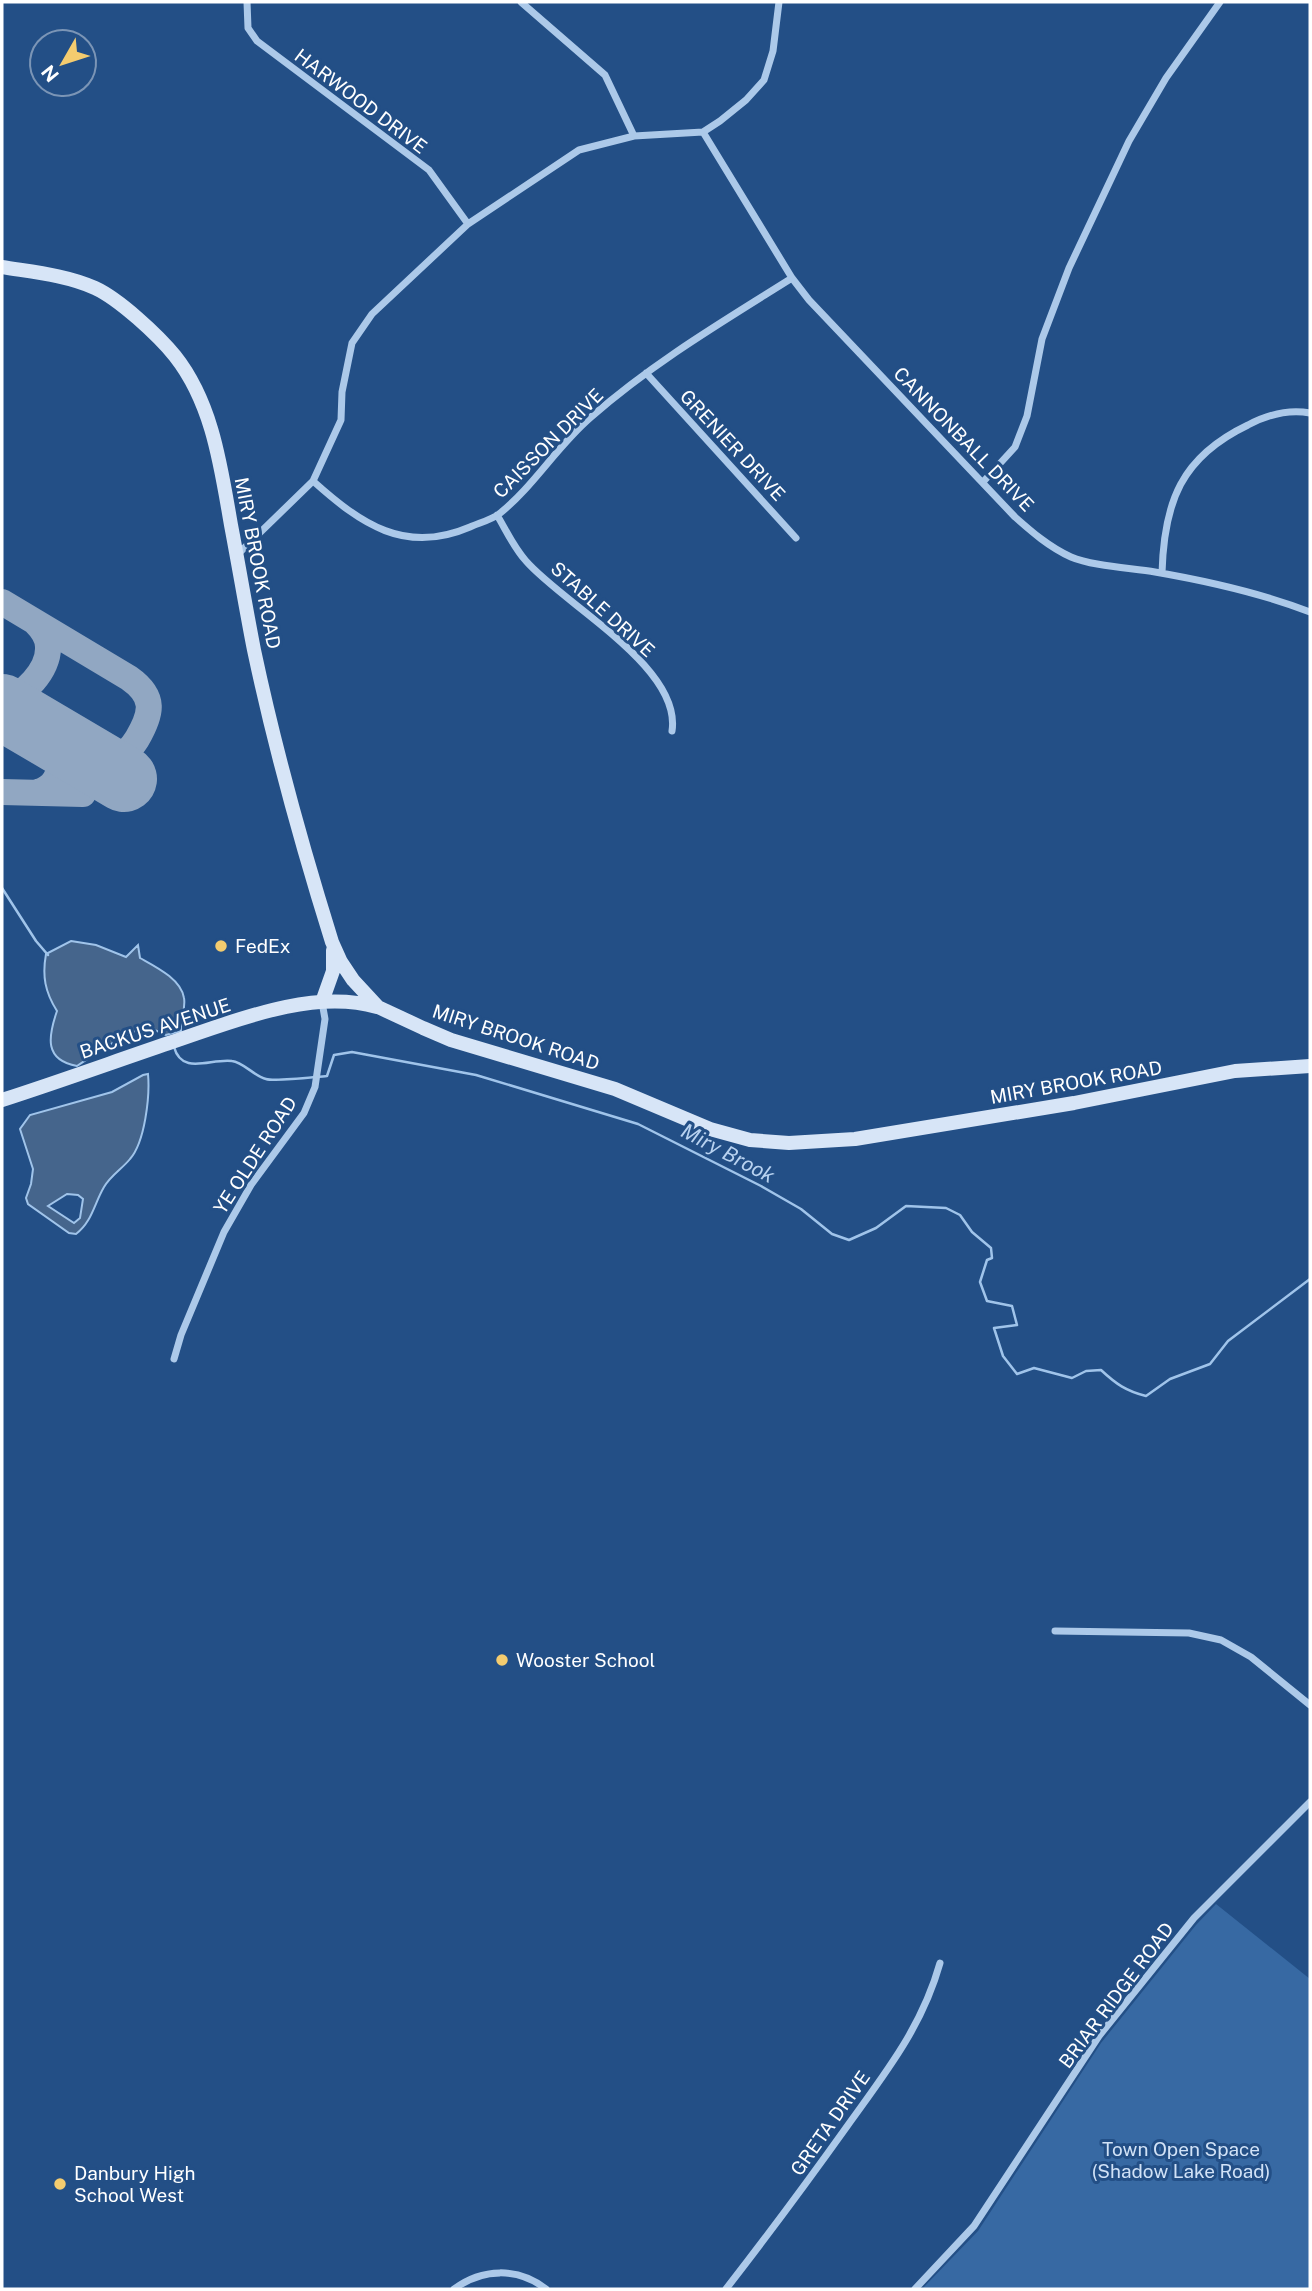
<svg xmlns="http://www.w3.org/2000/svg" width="1312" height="2291" font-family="'Public Sans',sans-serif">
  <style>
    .green { fill: #3769a3 }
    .water { fill: #45658c; stroke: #a0c4ea; stroke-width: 2; fill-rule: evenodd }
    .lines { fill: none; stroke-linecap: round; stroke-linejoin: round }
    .stream { stroke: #a0c4ea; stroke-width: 2.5 }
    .taxiway { stroke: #91a7c2; stroke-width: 26 }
    .runway { stroke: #91a7c2; stroke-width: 66 }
    .minor { stroke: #acc9e9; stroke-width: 7 }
    .secondary { stroke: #d7e5f7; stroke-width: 14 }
    .poi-dot { fill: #f4cc6f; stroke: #234f86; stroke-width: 2.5 }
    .labels { text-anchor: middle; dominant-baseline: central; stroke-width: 6; stroke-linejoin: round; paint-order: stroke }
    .street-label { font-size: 19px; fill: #fff; stroke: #234f86 }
    .poi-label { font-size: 19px; fill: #fff; stroke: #234f86; text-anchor: start }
    .park-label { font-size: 19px; fill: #d1e2f7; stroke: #234f86 }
    .water-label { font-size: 21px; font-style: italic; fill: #b8d2f0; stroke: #234f86 }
  </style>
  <rect width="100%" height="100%" fill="#234f86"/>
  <path class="green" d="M 1216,1904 L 1310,1979 L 1310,2289 L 922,2289 L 978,2231 L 1101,2043 L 1196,1925 Z"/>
  <path class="water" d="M 71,941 L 96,945 L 126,957 L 138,945 L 140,958 C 156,967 181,979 184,998 C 186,1009 180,1020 181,1031 L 166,1035 C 159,1032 153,1028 145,1028 C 129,1030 92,1056 77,1066 C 44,1060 48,1037 57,1011 C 45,992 42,976 46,954 Z
    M 148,1074 C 150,1096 145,1142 130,1159 C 122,1169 111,1175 104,1187 C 94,1204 92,1222 76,1234 L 69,1233 L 28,1204 L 26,1198 L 31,1184 L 33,1169 L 20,1129 L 30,1115 L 112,1092 L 143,1075 ZM 67,1194 L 78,1195 L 83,1199 L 80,1218 L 74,1223 L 48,1206 Z"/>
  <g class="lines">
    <path class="stream" d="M 2,888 L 36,941 L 48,955
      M 174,1047 C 182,1076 211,1058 232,1061 C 243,1062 254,1076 266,1079 C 275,1082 314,1077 327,1076 L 334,1055 L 352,1052 L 476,1075 L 638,1124 L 761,1186 L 801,1209 L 832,1234 L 849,1240 L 876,1228 L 906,1206 L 946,1208 L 960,1215 L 972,1232 L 991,1248 L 992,1258 L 987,1260 L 980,1282 L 987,1301 L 1012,1306 L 1017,1325 L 994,1328 L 1003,1356 L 1017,1374 L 1034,1368 L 1072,1378 L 1086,1371 L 1101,1370 C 1116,1384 1126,1391 1146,1396 L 1170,1379 L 1210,1364 L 1228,1341 L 1310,1279"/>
    <path class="taxiway" d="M 2,602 L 129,678 C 156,697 152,713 137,739 C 132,747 126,754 117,758 C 108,761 99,760 89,759
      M 2,699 C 24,698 49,669 48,647 C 48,637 42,629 35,622
      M 2,792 L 83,794
      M 35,793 C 71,783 60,750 41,730"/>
    <path class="runway" d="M 2,707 L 124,779"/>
    <path class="minor" d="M 521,2 L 605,75 L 634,136
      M 703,132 L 792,278 L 809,300 L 1015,517 C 1032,532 1049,547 1071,557 C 1092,566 1131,568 1155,572 C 1207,581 1261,593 1310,612
      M 468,224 L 579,150 L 634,136 L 703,132 L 720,121 L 746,100 L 764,80 L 773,51 L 779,2
      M 646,373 L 796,538
      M 313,481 C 361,524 405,555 470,527 C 479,523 491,520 499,514 C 534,486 557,446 591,417 C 654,362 722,322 792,278
      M 983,482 L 1015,447 L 1027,416 L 1042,339 L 1069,268 L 1129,141 L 1166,78 L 1220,2
      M 497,515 C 506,530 514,548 526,561 C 563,604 682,667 672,731
      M 237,555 L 313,481 L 341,420 L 342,392 L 352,343 L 372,314 L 468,224 L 429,170 L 257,41 L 248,28 L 247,2
      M 1162,573 C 1164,502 1181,457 1248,425 C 1267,415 1289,409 1310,413
      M 174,1359 L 181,1335 L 224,1232 L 251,1185 L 304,1113 L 315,1087 L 325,1019 L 322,1002
      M 1055,1631 L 1189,1633 L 1221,1640 L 1251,1657 L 1310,1705
      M 454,2289 C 482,2268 518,2267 546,2289
      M 726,2289 C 768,2235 808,2181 848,2125 C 886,2072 922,2027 940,1963
      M 915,2289 L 974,2226 L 1099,2036 L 1194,1918 L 1310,1802"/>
    <path class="secondary" d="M 2,267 C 32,272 66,275 95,288 C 119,299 158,335 175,356 C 213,404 221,468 231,525 C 239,567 246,609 254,650 C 275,749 302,846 332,942 L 341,962 L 353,980 L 378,1007 L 423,1028 L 451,1040 L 615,1089 L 710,1129 L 750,1140 L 789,1143 L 855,1139 L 1074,1103 L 1235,1071 L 1310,1066
      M 322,1002 L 333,971 L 333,950
      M 2,1100 C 58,1082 113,1062 169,1043 C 232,1022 311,988 377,1007"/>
  </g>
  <g class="poi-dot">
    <circle cx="221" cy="946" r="7"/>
    <circle cx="502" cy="1660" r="7"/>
    <circle cx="60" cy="2184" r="7"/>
  </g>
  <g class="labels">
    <g class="street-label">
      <text transform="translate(361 101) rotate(37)">HARWOOD DRIVE</text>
      <text transform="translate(964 439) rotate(46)">CANNONBALL DRIVE</text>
      <text transform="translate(548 443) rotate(-45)">CAISSON DRIVE</text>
      <text transform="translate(733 445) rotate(47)">GRENIER DRIVE</text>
      <text transform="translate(258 563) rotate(79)">MIRY BROOK ROAD</text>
      <text transform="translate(603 609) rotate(42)">STABLE DRIVE</text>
      <text transform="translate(155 1028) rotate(-18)">BACKUS AVENUE</text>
      <text transform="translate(516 1037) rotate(18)">MIRY BROOK ROAD</text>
      <text transform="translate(1076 1082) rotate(-10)">MIRY BROOK ROAD</text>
      <text transform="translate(255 1155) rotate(-57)">YE OLDE ROAD</text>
      <text transform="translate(1116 1995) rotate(-53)">BRIAR RIDGE ROAD</text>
      <text transform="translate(830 2123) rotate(-55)">GRETA DRIVE</text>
    </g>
    <g class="poi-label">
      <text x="235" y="946">FedEx</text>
      <text x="516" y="1660">Wooster School</text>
      <text x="74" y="2173">Danbury High<tspan x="74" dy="22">School West</tspan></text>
    </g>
    <g class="park-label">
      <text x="1181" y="2149">Town Open Space<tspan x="1181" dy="22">(Shadow Lake Road)</tspan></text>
    </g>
    <g class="water-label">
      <text transform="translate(728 1153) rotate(28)">Miry Brook</text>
    </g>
  </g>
  <rect width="1312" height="2291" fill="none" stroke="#ffffff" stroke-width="7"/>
  <g transform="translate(63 63) rotate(231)"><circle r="33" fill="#234f86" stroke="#7b95b6" stroke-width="2"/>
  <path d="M0-5L12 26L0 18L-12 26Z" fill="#f4cc6f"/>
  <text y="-10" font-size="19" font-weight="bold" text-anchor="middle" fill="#ffffff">N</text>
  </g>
</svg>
